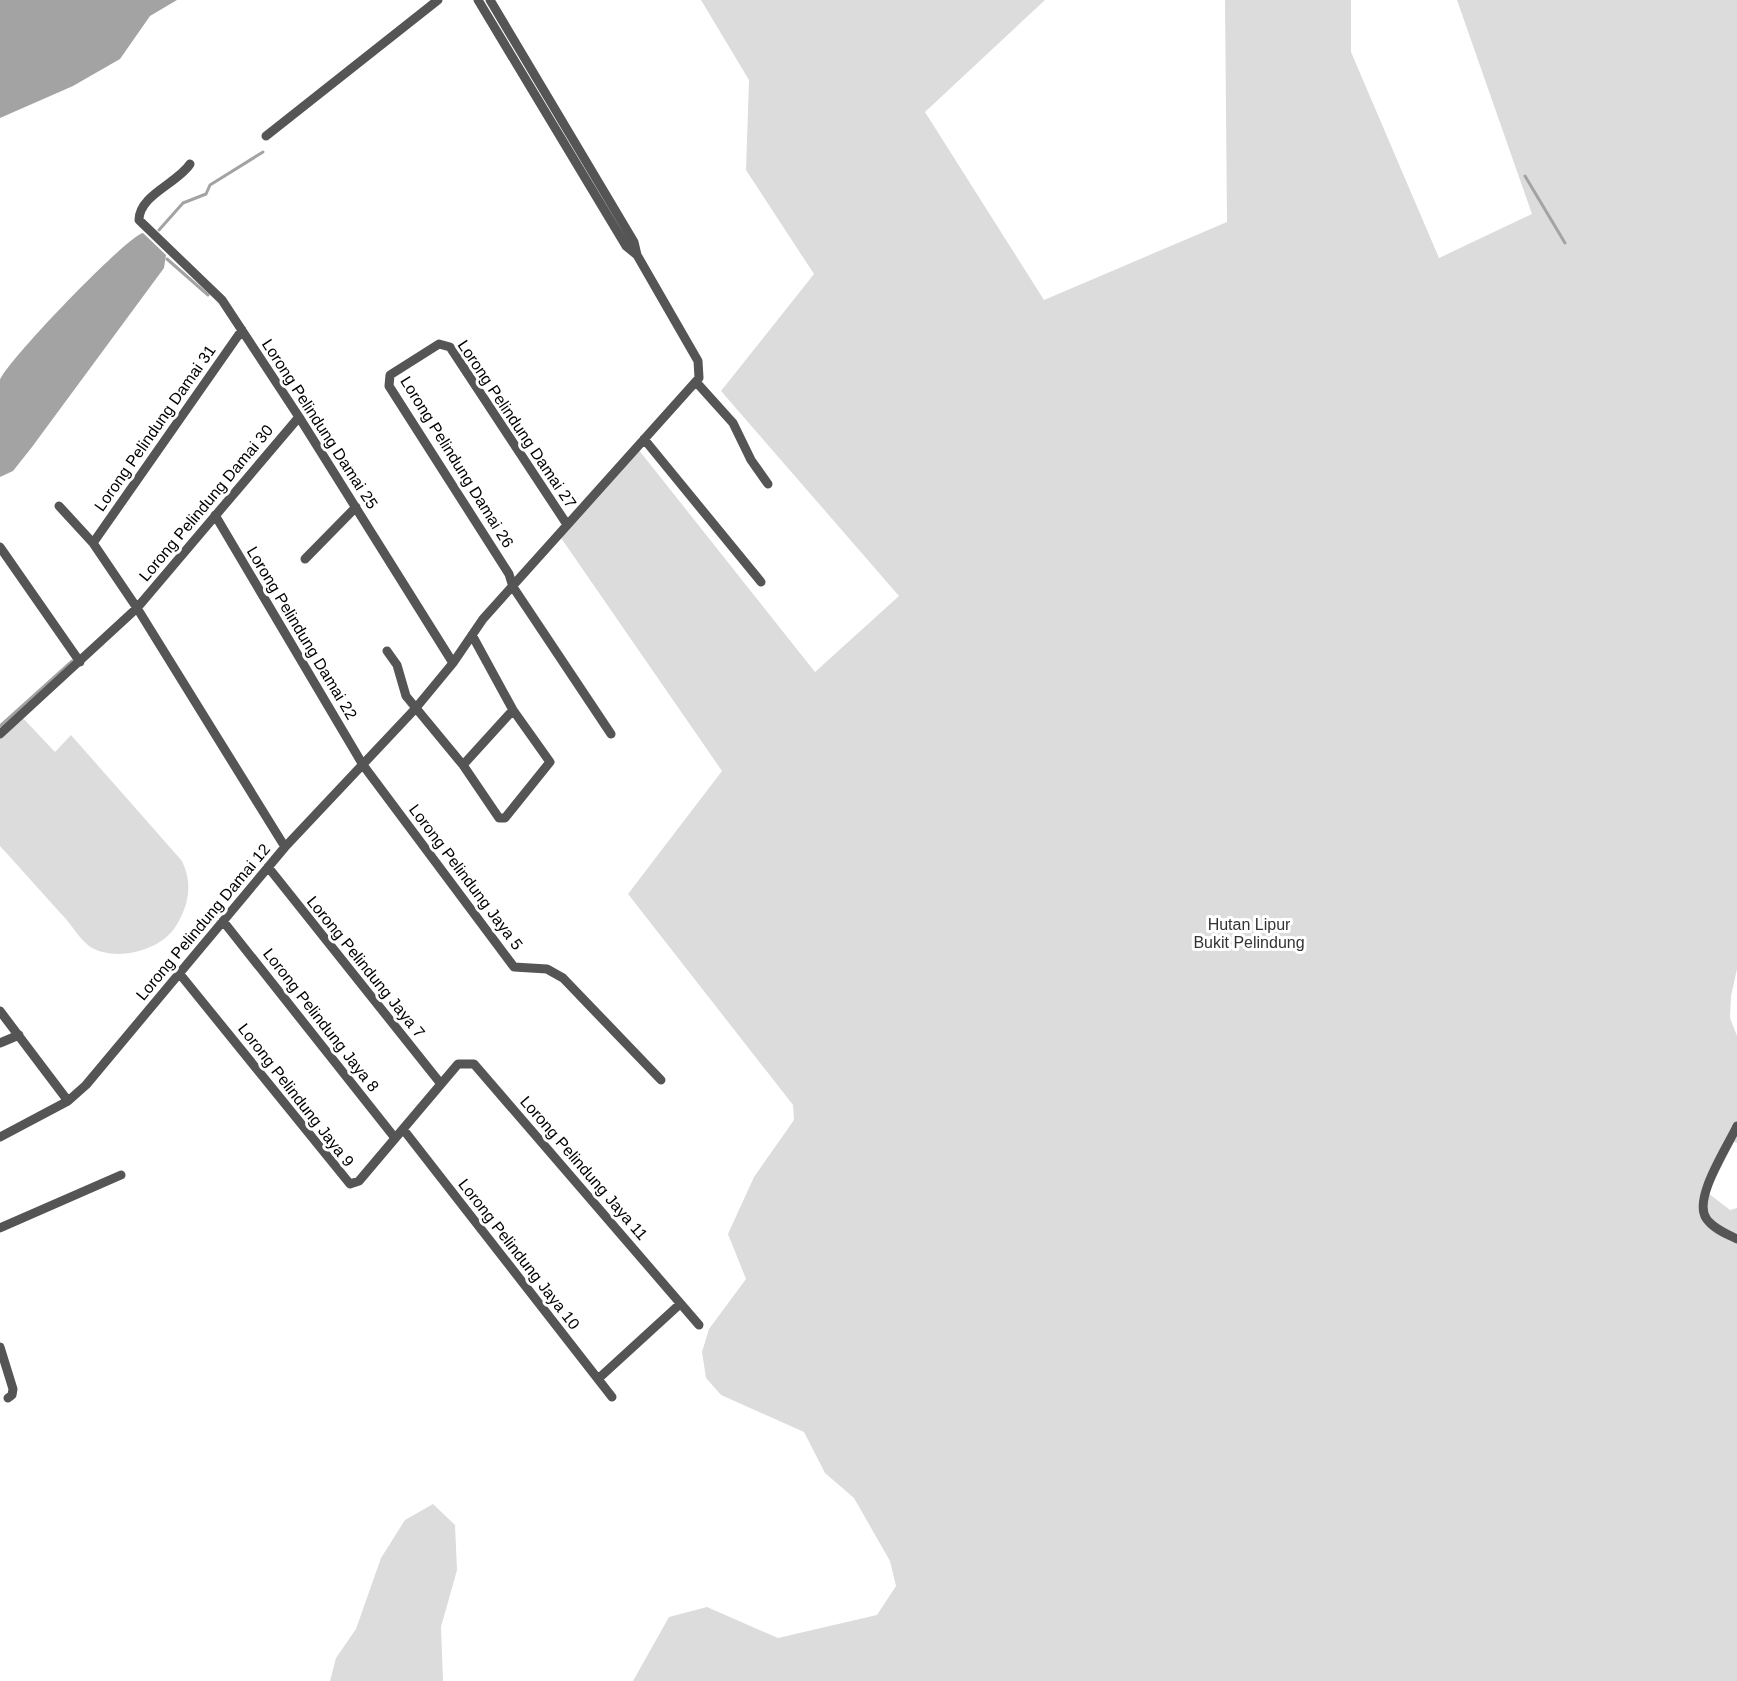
<svg xmlns="http://www.w3.org/2000/svg" width="1737" height="1681" font-family="Arial,sans-serif">
  <style>
    .green { fill: #dcdcdc }
    .water { fill: #a3a3a3 }
    .lines { fill: none; stroke-linecap: round; stroke-linejoin: round }
    .stream { stroke: #a3a3a3; stroke-width: 3 }
    .street { stroke: #555; stroke-width: 9 }
    .labels { text-anchor: middle; dominant-baseline: central; stroke-width: 6; stroke-linejoin: round; paint-order: stroke }
    .street-label { font-size: 16px; fill: #000; stroke: #fff }
    .park-label { font-size: 16px; fill: #333; stroke: #fff }
  </style>
  <rect width="100%" height="100%" fill="#fff"/>
  <path class="green" d="M 701,0 L 1045,0 L 925,112 L 1044,300 L 1227,222 L 1225,0 L 1351,0 L 1351,52 L 1439,258 L 1532,214 L 1457,0 L 1737,0 L 1737,969 L 1731,996 L 1730,1018 L 1737,1036 L 1737,1143 L 1734,1142 L 1708,1193 L 1730,1210 L 1737,1208 L 1737,1681 L 633,1681 L 669,1617 L 707,1607 L 778,1638 L 877,1615 L 896,1586 L 890,1561 L 854,1498 L 825,1473 L 804,1432 L 721,1395 L 706,1378 L 702,1352 L 709,1329 L 746,1279 L 728,1234 L 754,1177 L 794,1120 L 793,1105 L 628,894 L 722,771 L 559,535 L 638,449 L 815,672 L 899,596 L 721,391 L 814,274 L 746,170 L 749,80 Z
    M 21,716 L 55,752 L 71,735 L 182,861 C 193,884 189,904 176,926 C 161,951 114,963 89,946 C 80,939 72,926 65,918 C 43,894 22,870 0,846 L 0,736 Z
    M 433,1504 L 455,1525 L 457,1570 L 441,1627 L 443,1681 L 330,1681 L 336,1658 L 356,1629 L 381,1558 L 405,1520 Z"/>
  <path class="water" d="M 0,0 L 177,0 L 150,16 L 120,59 L 73,86 L 0,118 Z
    M 143,233 L 166,255 L 164,268 L 32,447 L 13,471 L 0,477 C 0,460 0,391 0,380 C 7,361 128,235 143,233 Z"/>
  <g class="lines">
    <path class="stream" d="M 1525,176 L 1565,243
      M 159,230 L 183,203 L 206,194 L 210,185 L 263,152
      M 167,259 L 208,295
      M 0,726 L 72,661"/>
    <path class="street" d="M 478,0 L 626,246 L 637,255
      M 266,136 L 438,0
      M 190,164 C 178,183 139,195 139,220 L 222,300 L 299,417 L 453,663
      M 697,383 L 733,423 L 751,460 L 768,484
      M 644,439 L 761,582
      M 59,506 L 93,543 L 137,608 L 285,847
      M 215,515 L 363,765 L 514,967 L 547,969 L 563,978 L 661,1080
      M 566,523 L 450,347 L 439,344 L 390,375 L 389,386 L 509,574 L 513,587 L 611,734
      M 93,543 L 242,330
      M 0,547 L 80,662
      M 305,559 L 356,507
      M 387,651 L 397,665 L 406,696 L 463,765 L 499,818 L 505,818 L 550,762 L 513,710 L 472,635
      M 0,734 L 137,608 L 299,417
      M 463,765 L 513,710
      M 268,867 L 441,1084
      M 223,921 L 395,1138
      M 179,973 L 350,1184 L 359,1181 L 458,1064 L 474,1064 L 699,1325
      M 0,1011 L 68,1101
      M 0,1043 L 19,1035
      M 1737,1126 C 1728,1146 1693,1198 1706,1218 C 1712,1228 1727,1234 1737,1239
      M 403,1129 L 612,1397
      M 0,1137 L 68,1101 L 86,1085 L 285,847 L 415,709 L 453,663 L 483,619 L 699,378 L 698,361 L 637,255 L 634,242 L 490,0
      M 0,1228 L 121,1175
      M 0,1347 L 13,1389 L 12,1395 L 8,1398
      M 598,1379 L 680,1304"/>
  </g>
  <g class="labels">
    <g class="street-label">
      <text transform="translate(320 424) rotate(57)">Lorong Pelindung Damai 25</text>
      <text transform="translate(517 424) rotate(56)">Lorong Pelindung Damai 27</text>
      <text transform="translate(155 428) rotate(-55)">Lorong Pelindung Damai 31</text>
      <text transform="translate(457 462) rotate(58)">Lorong Pelindung Damai 26</text>
      <text transform="translate(206 503) rotate(-50)">Lorong Pelindung Damai 30</text>
      <text transform="translate(302 633) rotate(59)">Lorong Pelindung Damai 22</text>
      <text transform="translate(466 877) rotate(53)">Lorong Pelindung Jaya 5</text>
      <text transform="translate(203 922) rotate(-50)">Lorong Pelindung Damai 12</text>
      <text transform="translate(366 967) rotate(51)">Lorong Pelindung Jaya 7</text>
      <text transform="translate(321 1020) rotate(52)">Lorong Pelindung Jaya 8</text>
      <text transform="translate(296 1095) rotate(52)">Lorong Pelindung Jaya 9</text>
      <text transform="translate(584 1168) rotate(49)">Lorong Pelindung Jaya 11</text>
      <text transform="translate(519 1254) rotate(52)">Lorong Pelindung Jaya 10</text>
    </g>
    <g class="park-label">
      <text x="1249" y="924">Hutan Lipur<tspan x="1249" dy="18">Bukit Pelindung</tspan></text>
    </g>
  </g>
</svg>
